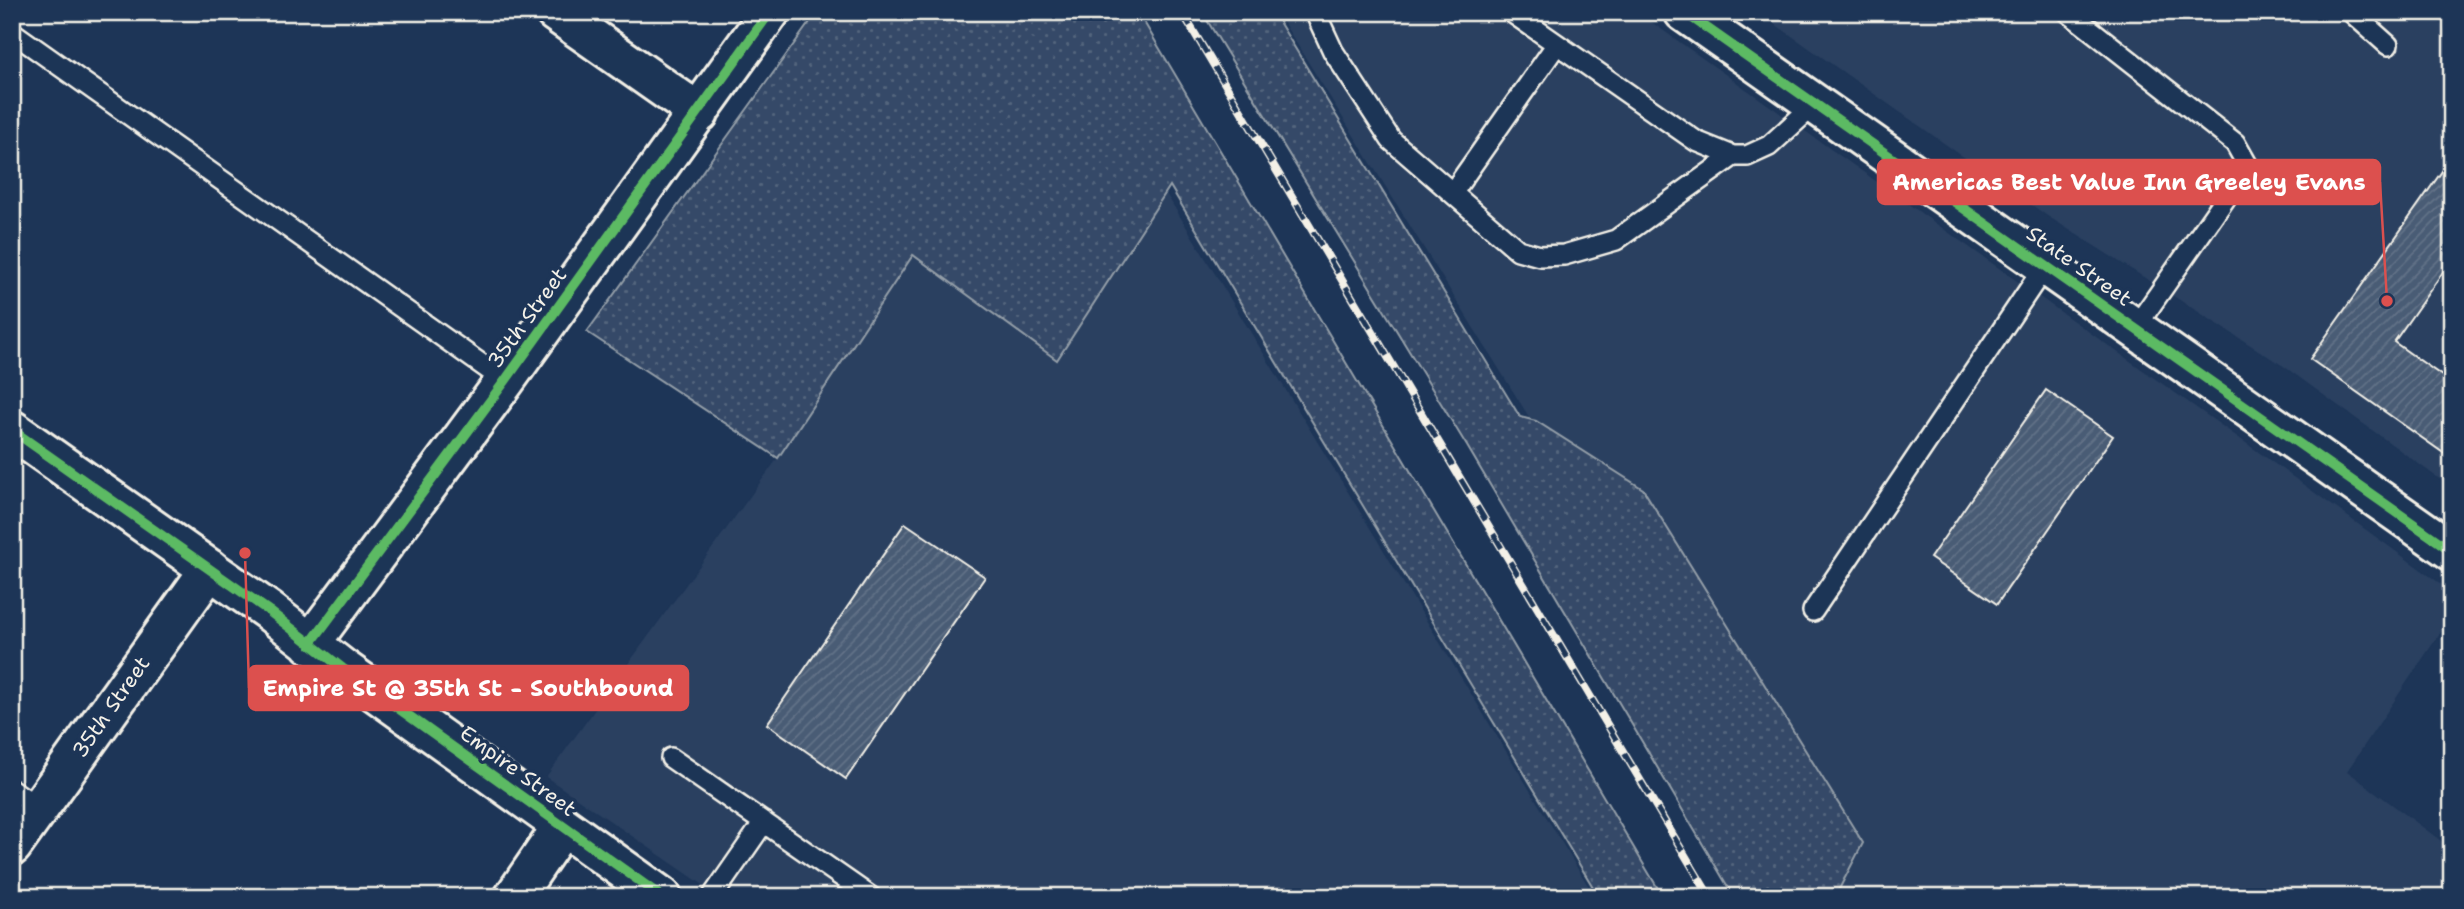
<svg xmlns="http://www.w3.org/2000/svg" width="2464" height="909" font-family="'Shantell Sans',sans-serif">
  <style>
    .built { fill: #2a4060 }
    .grass { fill: url(#grass-dots); stroke: #949ea8; stroke-width: 2 }
    .building { fill: url(#building-hatch); stroke: #f4f1e8; stroke-width: 2 }
    .lines { fill: none; stroke-linecap: round; stroke-linejoin: round }
    .lane-casing { stroke: #f4f1e8; stroke-width: 24 }
    .street-casing { stroke: #f4f1e8; stroke-width: 44 }
    .lane { stroke: #1d3557; stroke-width: 19 }
    .street { stroke: #1d3557; stroke-width: 38 }
    .rail-casing { stroke: #f4f1e8; stroke-width: 8 }
    .rail { stroke: #1d3557; stroke-width: 5; stroke-dasharray: 16; stroke-linecap: butt }
    .cycleway-casing { stroke: #1d3557; stroke-width: 15 }
    .cycleway { stroke: #5cba63; stroke-width: 10 }
    .labels { text-anchor: middle; dominant-baseline: central; stroke-width: 7; stroke-linejoin: round; paint-order: stroke }
    .street-label { font-size: 21px; fill: #f4f1e8; stroke: #1d3557 }
    .leader { fill: none; stroke: #dc504e; stroke-width: 2.5 }
    .callout-dot { fill: #dc504e; stroke: #1d3557; stroke-width: 2.5 }
    .callout { fill: #dc504e; stroke: #dc504e; stroke-width: 2.5 }
    .callout-label { font-size: 23px; text-anchor: middle; font-weight: bold; fill: #fff }
  </style>
  <defs>
    <pattern id="grass-dots" width="8" height="8" patternUnits="userSpaceOnUse" patternTransform="scale(1.75)"><rect width="8" height="8" fill="#354a67"/><path d="M2 2h.1M6 6h.1" fill="none" stroke="#53657d" stroke-width="1.8" stroke-linecap="round"/></pattern>
    <pattern id="building-hatch" width="6" height="6" patternUnits="userSpaceOnUse" patternTransform="scale(1.75)"><rect width="6" height="6" fill="#485b74"/><path d="M-1 1l2-2M0 6l6-6M5 7l2-2" fill="none" stroke="#637388"/></pattern>
  </defs>
  <rect width="100%" height="100%" fill="#1d3557"/>
  <filter id="ink" filterUnits="userSpaceOnUse"><feTurbulence type="fractalNoise" baseFrequency=".0143" numOctaves="2"/><feDisplacementMap in="SourceGraphic" scale="14" xChannelSelector="R" yChannelSelector="G"/><feConvolveMatrix kernelMatrix="1 2 1 2 8 2 1 2 1" color-interpolation-filters="sRGB"/></filter>
  <g filter="url(#ink)">
    <path class="built" d="M 1277,12 L 1637,12 L 2246,443 L 2452,592 L 2452,615 L 2347,771 L 2452,849 L 2452,897 L 1835,897 L 1863,843 L 1643,489 L 1529,417 Z
      M 1758,12 L 2432,12 L 2452,39 L 2452,488 L 2285,367 L 2046,215 Z
      M 1162,187 L 1595,897 L 721,897 L 546,777 L 778,458 L 913,255 L 1057,360 Z"/>
    <path class="grass" d="M 817,12 L 1138,12 L 1663,897 L 1599,897 L 1170,186 L 1057,360 L 913,255 L 778,458 L 587,332 Z
      M 1202,12 L 1273,12 L 1520,417 L 1536,421 L 1643,489 L 1863,843 L 1835,897 L 1734,897 L 1467,446 Z"/>
    <path class="building" d="M 2452,157 L 2452,259 L 2394,342 L 2452,383 L 2452,459 L 2310,359 Z
      M 2046,390 L 2113,436 L 1997,604 L 1930,558 Z
      M 905,523 L 985,577 L 846,779 L 767,724 Z"/>
    <g class="lines">
      <g class="lane-casing">
        <path id="lane" d="M 1315,12 L 1333,51 L 1391,140 L 1518,250 L 1540,256 L 1564,255 L 1616,240 L 1733,156
          M 1511,12 L 1696,141 L 1733,156 L 1747,156 L 1769,146 L 1815,104
          M 2068,12 L 2235,143 L 2248,166 L 2135,328
          M 2351,12 L 2388,45
          M 12,32 L 505,381
          M 1453,192 L 1557,44
          M 1813,611 L 2045,266
          M 671,758 L 871,897
          M 12,790 L 39,808
          M 712,897 L 764,822"/>
      </g>
      <g class="street-casing">
        <path id="street" d="M 555,12 L 699,113
          M 1684,12 L 2452,551
          M 12,430 L 269,611 L 342,668 L 662,897
          M 310,644 L 505,381 L 770,12
          M 12,846 L 210,569
          M 514,897 L 562,827"/>
      </g>
      <use href="#lane" class="lane"/>
      <use href="#street" class="street"/>
      <g class="rail-casing">
        <path id="rail" d="M 1182,12 L 1710,897"/>
      </g>
      <use href="#rail" class="rail"/>
      <g class="cycleway-casing">
        <path id="cycleway" d="M 1684,12 L 2452,551
          M 12,430 L 269,611 L 342,668 L 662,897
          M 310,644 L 505,381 L 770,12"/>
      </g>
      <use href="#cycleway" class="cycleway"/>
    </g>
  </g>
  <g class="labels">
    <g class="street-label">
      <text transform="translate(2079 266) rotate(35)">State Street</text>
      <text transform="translate(527 318) rotate(-54)">35th Street</text>
      <text transform="translate(111 707) rotate(-55)">35th Street</text>
      <text transform="translate(518 771) rotate(36)">Empire Street</text>
    </g>
  </g>
  <path class="leader" d="M2387 301L2380 182M245 553L249 688"/>
  <g class="callout-dot">
    <circle cx="2387" cy="301" r="7"/>
    <circle cx="245" cy="553" r="7"/>
  </g>
  <g class="callout">
    <rect x="1878" y="160" width="502" height="44" rx="7"/>
    <rect x="249" y="666" width="439" height="44" rx="7"/>
  </g>
  <g class="callout-label">
    <text x="2129" y="190">Americas Best Value Inn Greeley Evans</text>
    <text x="468" y="696">Empire St @ 35th St - Southbound</text>
  </g>
  <rect width="2464" height="909" fill="none" stroke="#1d3557" stroke-width="42"/>
  <rect x="21" y="21" width="2422" height="867" fill="none" stroke="#f4f1e8" stroke-width="2.5" filter="url(#ink)"/>
</svg>
